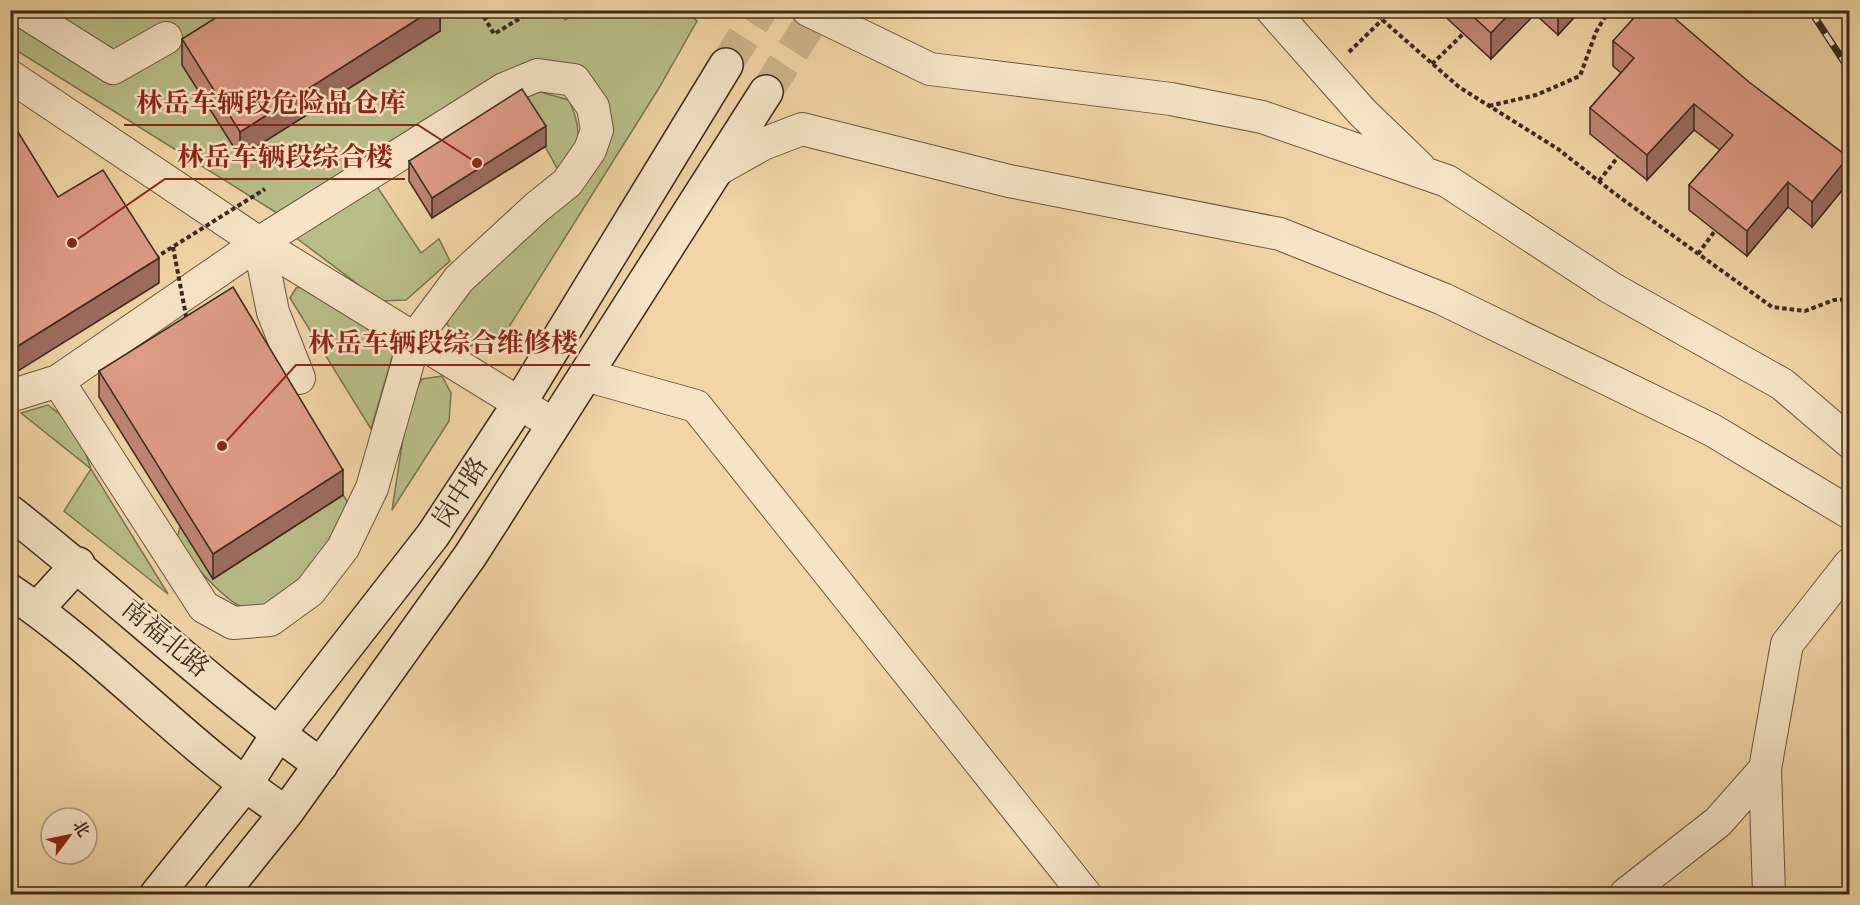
<svg xmlns="http://www.w3.org/2000/svg" width="1860" height="905" font-family="'IM FELL DW Pica','Noto Serif SC',serif">
  <style>
    .green { fill: #b8be88; stroke: #7a7452; stroke-width: 1.5 }
    .lines { fill: none; stroke-linecap: round; stroke-linejoin: round }
    .secondary-tunnel { stroke: #cdb38a; stroke-width: 33; stroke-dasharray: 33 16; stroke-linecap: butt }
    .street-casing { stroke: #6a553e; stroke-width: 34 }
    .secondary-casing { stroke: #3d2a1c; stroke-width: 36 }
    .path { stroke: #3d2a1c; stroke-width: 4; stroke-dasharray: 4.5 3; stroke-linecap: butt }
    .street { stroke: #f6e4c5; stroke-width: 32 }
    .secondary { stroke: #f6e4c5; stroke-width: 33 }
    .rail-casing { stroke: #3d2a1c; stroke-width: 7 }
    .rail { stroke: #f6e4c5; stroke-width: 4.5; stroke-dasharray: 14; stroke-linecap: butt }
    .path-bridge { stroke: #3d2a1c; stroke-width: 4; stroke-dasharray: 4.5 3; stroke-linecap: butt }
    .wall { fill: #c08674; stroke: #3d2a1c; stroke-width: 1.5 }
    .shaded-wall { fill: #9c6d5e; stroke: #3d2a1c; stroke-width: 1.5 }
    .building { fill: #df9c87; stroke: #3d2a1c; stroke-width: 1.5 }
    .labels { text-anchor: middle; dominant-baseline: central; stroke-width: 5; stroke-linejoin: round; paint-order: stroke }
    .street-label { font-size: 26px; fill: #3d2a1c; stroke: #f6e4c5 }
    .leader { fill: none; stroke: #8f2418; stroke-width: 2 }
    .callout-dot { fill: #8f2418; stroke: #f6e4c5; stroke-width: 2 }
    .callout-label { font-size: 27px; text-anchor: middle; font-weight: bold; fill: #8f2418; stroke: #f6e4c5; stroke-width: 5; stroke-linejoin: round; paint-order: stroke }
  </style>
  <rect width="100%" height="100%" fill="#f1d5a6"/>
  <filter id="stains"><feTurbulence type="fractalNoise" baseFrequency=".00333" numOctaves="4"/><feColorMatrix values="0 0 0 0 .2 0 0 0 0 .09 0 0 0 0 .02 0 0 0 .5 -.17"/></filter>
  <radialGradient id="worn" r=".72"><stop offset=".6" stop-color="#630" stop-opacity="0"/><stop offset="1" stop-color="#630" stop-opacity=".3"/></radialGradient>
  <path class="green" d="M 559,10 L 565,20 L 580,11 L 684,10 L 697,21 L 659,88 L 507,330 L 464,349 L 447,324 L 452,304 L 607,141 L 550,62 L 516,67 L 277,213 L 11,47 L 10,11 Z
    M 540,92 L 569,100 C 583,132 582,144 557,168 L 517,96 Z
    M 374,182 L 421,253 L 439,239 L 450,261 L 406,300 L 380,301 L 291,234 Z
    M 309,286 L 395,347 L 371,429 L 290,298 L 296,288 Z
    M 442,376 L 451,393 L 449,421 L 392,510 L 409,399 L 422,379 Z
    M 48,405 C 75,424 81,438 91,469 L 168,594 L 64,511 L 91,469 L 21,413 Z
    M 343,495 L 351,507 C 330,536 281,626 238,605 C 219,595 190,560 176,543 L 180,526 L 213,579 Z"/>
  <g class="lines">
    <path class="secondary-tunnel" d="M 726,65 L 761,10
      M 766,92 L 819,10"/>
    <g class="street-casing">
      <path id="street" d="M 21,10 L 113,68 L 166,38
        M 808,10 L 930,69 L 1171,99 L 1262,117 L 1447,181 L 1611,288 L 1782,384 L 1850,442
        M 1272,10 L 1362,112 L 1419,167
        M 10,76 L 259,243 L 553,424
        M 715,171 L 763,144 L 802,129 L 1009,181 L 1280,234 L 1443,299 L 1712,430 L 1850,513
        M 259,243 L 273,312 L 299,378
        M 585,375 L 696,406 L 1085,894
        M 10,396 L 58,381 L 259,243 L 504,89 L 538,75 L 574,80 L 593,107 L 597,130 L 590,150 L 567,183 L 537,207 L 459,279 L 415,338 L 372,488 L 343,548 L 310,591 L 270,620 L 233,623 L 204,607 L 58,381
        M 1626,894 L 1718,822 L 1765,769
        M 1769,894 L 1765,769 L 1787,644 L 1850,564"/>
    </g>
    <g class="secondary-casing">
      <path id="secondary" d="M 10,512 C 115,594 212,688 321,765
        M 10,591 C 108,657 187,748 286,813
        M 37,609 L 78,564
        M 157,894 L 245,785 L 278,734 L 433,535 L 519,404 L 726,65
        M 221,894 L 286,813 L 470,556 L 766,92"/>
    </g>
    <path class="path" d="M 480,10 L 494,34 L 534,10
      M 1371,10 L 1459,87 L 1558,149 L 1614,193 L 1772,307 L 1805,311 L 1834,300 L 1850,299
      M 1349,52 L 1382,20
      M 1432,64 L 1463,34
      M 1489,106 L 1536,95 L 1580,76 L 1596,32 L 1609,10
      M 1599,181 L 1618,157
      M 1698,254 L 1714,232"/>
    <use href="#street" class="street"/>
    <use href="#secondary" class="secondary"/>
    <g class="rail-casing">
      <path id="rail" d="M 1810,10 L 1850,71"/>
    </g>
    <use href="#rail" class="rail"/>
    <path class="path-bridge" d="M 173,247 L 187,321
      M 155,258 L 265,189"/>
  </g>
  <path class="wall" d="M 440,10 L 440,31 L 240,157 L 182,65 L 182,39 Z
    M 1438,10 L 1581,10 L 1558,35 L 1535,14 L 1491,59 Z
    M 1613,41 L 1848,183 L 1812,227 L 1788,207 L 1747,256 L 1689,210 L 1689,185 L 1720,150 L 1694,130 L 1647,180 L 1590,134 L 1590,108 L 1621,73 L 1613,66 Z
    M 546,146 L 432,218 L 409,181 L 409,161 Z
    M 99,371 L 343,495 L 213,579 L 99,397 Z"/>
  <path class="shaded-wall" d="M 432,10 L 440,10 L 440,31 L 240,157 L 240,132 Z
    M 1513,10 L 1535,10 L 1535,14 L 1491,59 L 1491,33 Z
    M 1558,10 L 1581,10 L 1558,35 Z
    M 1694,104 L 1694,130 L 1647,180 L 1647,155 Z
    M 546,126 L 546,146 L 432,218 L 432,198 Z
    M 1848,157 L 1848,183 L 1812,227 L 1812,202 Z
    M 1788,182 L 1788,207 L 1747,256 L 1747,231 Z
    M 159,258 L 159,283 L 10,376 L 10,351 Z
    M 343,470 L 343,495 L 213,579 L 213,554 Z"/>
  <path class="building" d="M 228,10 L 432,10 L 240,132 L 182,39 Z
    M 1466,10 L 1513,10 L 1491,33 Z
    M 1641,10 L 1665,10 L 1749,82 L 1848,157 L 1812,202 L 1788,182 L 1747,231 L 1689,185 L 1733,135 L 1694,104 L 1647,155 L 1590,108 L 1634,58 L 1613,41 Z
    M 522,89 L 546,126 L 432,198 L 409,161 Z
    M 10,119 L 58,197 L 103,170 L 159,258 L 10,351 Z
    M 233,287 L 343,470 L 213,554 L 99,371 Z"/>
  <g class="labels">
    <g class="street-label">
      <text transform="translate(461 493) rotate(-57)">岗中路</text>
      <text transform="translate(165 639) rotate(40)">南福北路</text>
    </g>
  </g>
  <path class="leader" d="M477 163L418 125H124M72 243L165 179H405M222 446L296 365H590"/>
  <g class="callout-dot">
    <circle cx="477" cy="163" r="6"/>
    <circle cx="72" cy="243" r="6"/>
    <circle cx="222" cy="446" r="6"/>
  </g>
  <g class="callout-label">
    <text x="271" y="112">林岳车辆段危险品仓库</text>
    <text x="285" y="166">林岳车辆段综合楼</text>
    <text x="443" y="352">林岳车辆段综合维修楼</text>
  </g>
  <rect width="1860" height="905" fill="none" stroke="#f1d5a6" stroke-width="36"/>
  <rect x="12" y="12" width="1836" height="881" fill="none" stroke="#3d2a1c" stroke-width="3"/>
  <rect x="18" y="18" width="1824" height="869" fill="none" stroke="#3d2a1c" stroke-width="1.5"/>
  <g transform="translate(69 836) rotate(58)"><circle r="28" fill="#f6e4c5" stroke="#ac9a81" stroke-width="1.5"/>
  <path d="M0-4.5L10 22L0 15L-10 22Z" fill="#8f2418"/>
  <text y="-9" font-size="16" font-weight="bold" text-anchor="middle" fill="#3d2a1c">北</text>
  </g>
  <rect width="100%" height="100%" filter="url(#stains)"/>
  <rect width="100%" height="100%" fill="url(#worn)"/>
</svg>
